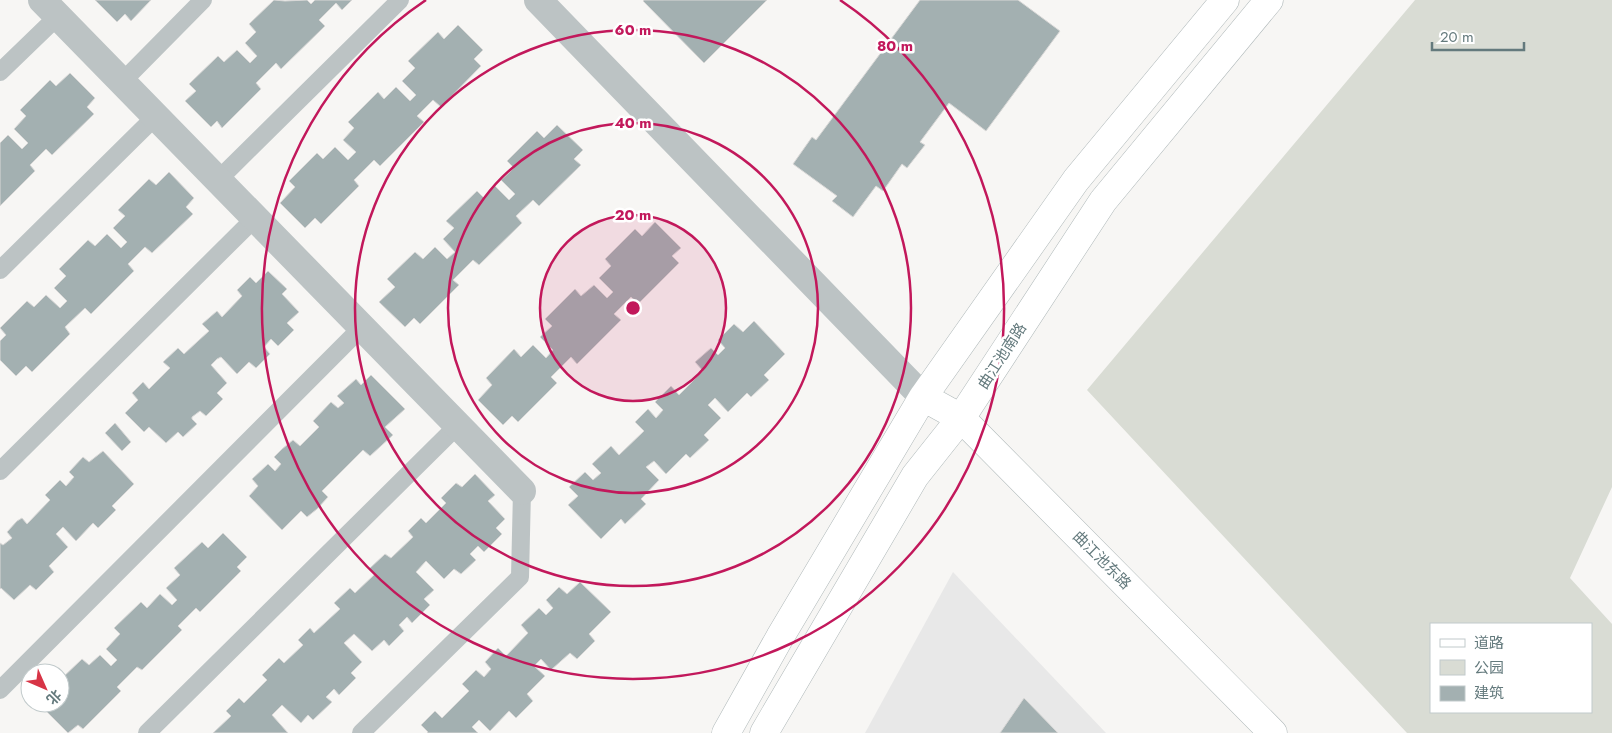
<svg xmlns="http://www.w3.org/2000/svg" width="1612" height="733" font-family="Jost,'Noto Sans SC',sans-serif">
  <style>
    .built { fill: #e8e8e8 }
    .green { fill: #d9dcd4; fill-rule: evenodd }
    .building { fill: #a3b0b1; stroke: #d9d8d7 }
    .lines { fill: none; stroke-linecap: round; stroke-linejoin: round }
    .secondary-casing { stroke: #afb8b9; stroke-width: 29 }
    .service { stroke: #bcc3c4; stroke-width: 18 }
    .minor { stroke: #bcc3c4; stroke-width: 28 }
    .secondary { stroke: #fff; stroke-width: 28 }
    .ring { fill: none; stroke: #c2185b; stroke-width: 2.5 }
    .labels { text-anchor: middle; dominant-baseline: central; stroke-width: 5; stroke-linejoin: round; paint-order: stroke }
    .street-label { font-size: 15px; fill: #647a7d; stroke: #fff }
    .centre { fill: #c2185b; stroke: #fff; stroke-width: 2.5 }
    .ring-label { font-size: 15px; text-anchor: middle; font-weight: bold; fill: #c2185b; stroke: #fff; stroke-width: 5; stroke-linejoin: round; paint-order: stroke }
  </style>
  <rect width="100%" height="100%" fill="#f7f6f4"/>
  <path class="built" d="M 953,572 L 1106,733 L 865,733 Z"/>
  <path class="green" d="M 1415,0 L 1612,0 L 1612,487 L 1570,578 L 1612,624 L 1612,733 L 1407,733 L 1087,390 ZM 1431,624 L 1591,624 L 1591,712 L 1431,712 Z"/>
  <path class="building" d="M 95,0 L 151,0 L 131,21 L 125,14 L 117,22 Z
    M 274,0 L 285,1 L 307,0 L 311,4 L 315,0 L 352,0 L 342,10 L 336,3 L 319,20 L 325,26 L 281,69 L 276,63 L 256,83 L 261,89 L 222,128 L 217,121 L 211,127 L 185,101 L 196,91 L 189,84 L 218,56 L 224,62 L 237,50 L 250,63 L 257,56 L 245,43 L 256,32 L 249,24 Z
    M 644,0 L 767,0 L 704,63 L 643,1 Z
    M 920,0 L 1018,0 L 1060,31 L 986,131 L 949,103 L 920,142 L 925,145 L 907,168 L 902,164 L 883,191 L 876,186 L 853,217 L 832,201 L 837,196 L 793,164 L 812,137 L 816,140 Z
    M 458,25 L 483,50 L 474,59 L 481,66 L 441,107 L 433,100 L 417,116 L 424,122 L 380,166 L 374,160 L 354,180 L 359,186 L 321,224 L 315,218 L 305,228 L 280,203 L 295,187 L 289,181 L 317,153 L 323,159 L 335,147 L 348,160 L 356,152 L 343,140 L 354,128 L 348,122 L 378,92 L 384,99 L 396,87 L 410,101 L 416,95 L 402,81 L 415,68 L 408,61 L 438,32 L 444,39 Z
    M 70,73 L 95,98 L 87,107 L 94,114 L 52,155 L 46,149 L 30,165 L 35,171 L 0,206 L 0,143 L 8,135 L 22,149 L 28,143 L 14,129 L 26,116 L 20,110 L 50,80 L 56,86 Z
    M 557,125 L 583,150 L 574,159 L 581,165 L 539,206 L 533,200 L 516,216 L 522,223 L 479,265 L 473,260 L 453,280 L 459,285 L 420,324 L 414,318 L 405,327 L 379,302 L 395,287 L 387,279 L 415,252 L 423,259 L 435,247 L 447,259 L 455,252 L 443,239 L 454,228 L 446,221 L 477,191 L 484,198 L 495,186 L 509,200 L 515,194 L 501,180 L 514,168 L 507,161 L 537,131 L 544,138 Z
    M 169,172 L 194,198 L 186,207 L 193,214 L 152,253 L 145,247 L 128,264 L 134,271 L 91,314 L 85,308 L 65,327 L 70,334 L 32,372 L 26,366 L 16,376 L 0,360 L 0,341 L 6,335 L 0,328 L 27,301 L 34,307 L 46,295 L 60,308 L 67,301 L 54,288 L 66,276 L 59,269 L 88,240 L 95,246 L 107,234 L 121,248 L 127,242 L 113,228 L 125,216 L 118,210 L 149,179 L 156,185 Z
    M 655,222 L 681,248 L 672,256 L 679,263 L 638,304 L 631,297 L 614,314 L 621,320 L 577,364 L 571,357 L 551,377 L 557,383 L 518,422 L 512,416 L 503,425 L 478,400 L 492,385 L 486,378 L 514,349 L 521,357 L 533,345 L 546,358 L 553,350 L 540,337 L 552,326 L 545,319 L 575,289 L 581,296 L 594,285 L 607,298 L 613,292 L 599,278 L 611,266 L 605,259 L 635,229 L 642,236 Z
    M 268,271 L 287,289 L 282,294 L 299,312 L 287,323 L 294,330 L 278,346 L 271,339 L 264,347 L 270,354 L 256,368 L 249,362 L 237,374 L 221,357 L 217,359 L 211,365 L 227,383 L 217,393 L 223,399 L 206,416 L 200,411 L 192,417 L 192,419 L 197,424 L 183,437 L 178,432 L 166,443 L 149,427 L 144,432 L 125,413 L 138,400 L 132,393 L 143,382 L 149,389 L 170,368 L 163,362 L 178,348 L 184,354 L 198,341 L 209,331 L 202,324 L 217,311 L 222,317 L 242,296 L 237,290 L 250,277 L 256,283 Z
    M 754,321 L 785,354 L 764,375 L 769,380 L 751,397 L 747,393 L 728,412 L 715,398 L 708,405 L 721,418 L 704,435 L 709,440 L 690,458 L 686,454 L 666,474 L 654,461 L 646,467 L 659,480 L 641,499 L 646,504 L 625,524 L 621,519 L 601,539 L 568,505 L 578,496 L 569,487 L 585,472 L 593,480 L 601,473 L 592,464 L 611,446 L 619,455 L 644,431 L 635,422 L 648,409 L 656,418 L 663,410 L 655,402 L 671,386 L 679,395 L 703,371 L 695,362 L 711,348 L 718,355 L 725,348 L 718,340 L 734,324 L 743,332 Z
    M 371,375 L 405,409 L 385,427 L 393,435 L 370,456 L 363,450 L 322,491 L 328,497 L 317,509 L 307,517 L 301,511 L 282,530 L 249,496 L 258,486 L 252,479 L 268,464 L 275,471 L 281,464 L 274,457 L 282,449 L 293,440 L 300,446 L 319,427 L 313,421 L 331,402 L 338,408 L 344,403 L 337,396 L 356,379 L 361,385 Z
    M 115,423 L 131,442 L 122,451 L 105,433 Z
    M 103,451 L 134,484 L 112,506 L 116,510 L 98,528 L 93,523 L 76,541 L 63,527 L 56,534 L 68,547 L 49,566 L 54,572 L 36,590 L 30,585 L 14,600 L 1,588 L 0,589 L 0,543 L 3,545 L 12,538 L 7,532 L 17,521 L 22,518 L 27,524 L 50,500 L 45,495 L 60,480 L 66,486 L 74,477 L 69,472 L 83,457 L 89,462 Z
    M 475,474 L 495,495 L 488,501 L 505,519 L 496,528 L 502,534 L 484,552 L 478,546 L 470,554 L 476,560 L 461,574 L 454,569 L 444,579 L 426,561 L 416,572 L 434,590 L 424,599 L 430,605 L 412,623 L 407,617 L 399,625 L 404,631 L 389,646 L 384,640 L 372,651 L 354,634 L 344,643 L 362,662 L 351,673 L 356,678 L 339,695 L 334,689 L 326,697 L 332,702 L 313,720 L 308,715 L 301,723 L 282,705 L 272,715 L 288,733 L 213,733 L 231,716 L 226,711 L 239,698 L 244,703 L 267,680 L 262,675 L 279,658 L 284,663 L 303,645 L 298,640 L 310,628 L 314,633 L 340,609 L 334,603 L 350,588 L 355,593 L 375,574 L 369,569 L 385,554 L 391,558 L 413,537 L 408,531 L 421,518 L 426,523 L 446,503 L 441,498 L 456,483 L 462,487 Z
    M 223,533 L 247,557 L 237,567 L 241,571 L 200,612 L 196,608 L 178,626 L 182,630 L 142,670 L 137,667 L 117,687 L 121,691 L 83,729 L 78,725 L 68,733 L 45,710 L 52,703 L 60,703 L 60,680 L 82,659 L 89,665 L 100,655 L 111,666 L 117,660 L 106,649 L 120,634 L 114,628 L 141,602 L 147,608 L 160,594 L 172,605 L 177,600 L 166,588 L 180,575 L 174,568 L 202,542 L 208,548 Z
    M 580,582 L 611,612 L 589,634 L 595,641 L 577,659 L 570,653 L 551,670 L 541,659 L 534,666 L 545,676 L 527,694 L 533,701 L 516,718 L 509,711 L 490,731 L 479,720 L 472,727 L 478,733 L 427,733 L 428,732 L 421,725 L 435,711 L 442,718 L 469,691 L 462,684 L 476,670 L 484,677 L 491,669 L 485,662 L 498,648 L 506,656 L 528,633 L 521,625 L 539,608 L 546,615 L 553,608 L 546,600 L 559,587 L 567,594 Z
    M 1024,698 L 1058,733 L 1000,733 Z"/>
  <g class="lines">
    <g class="secondary-casing">
      <path id="secondary" d="M 923,397 L 961,418 L 1273,733
        M 726,733 L 780,637 L 923,397 L 1076,180 L 1225,0
        M 764,733 L 915,476 L 961,418 L 1103,201 L 1269,0"/>
    </g>
    <path class="service" d="M 0,72 L 58,16
      M 122,82 L 203,0
      M 218,180 L 400,0
      M 0,270 L 156,116
      M 0,471 L 255,218
      M 0,690 L 362,327
      M 147,733 L 458,425
      M 361,733 L 520,577 L 522,491"/>
    <path class="minor" d="M 42,0 L 522,491
      M 538,0 L 923,397"/>
    <use href="#secondary" class="secondary"/>
  </g>
  <circle cx="633" cy="308" r="93" fill="#c2185b" fill-opacity=".12"/>
  <g class="ring">
    <circle cx="633" cy="308" r="93"/>
    <circle cx="633" cy="308" r="185"/>
    <circle cx="633" cy="308" r="278"/>
    <path d="M840 0A371 371 0 1 1 426 0"/>
  </g>
  <g class="labels">
    <g class="street-label">
      <text transform="translate(1002 356) rotate(-57)">曲江池南路</text>
      <text transform="translate(1102 560) rotate(45)">曲江池东路</text>
    </g>
  </g>
  <circle cx="633" cy="308" r="8" class="centre"/>
  <g class="ring-label">
    <text x="633" y="35">60 m</text>
    <text x="895" y="51">80 m</text>
    <text x="633" y="128">40 m</text>
    <text x="633" y="220">20 m</text>
  </g>
  <rect x="1430" y="623" width="162" height="90" fill="#ffffff" stroke="#c1cacb"/>
  <rect x="1440" y="639" width="25" height="8" fill="#ffffff" stroke="#c1cacb"/>
  <text x="1474" y="648" font-size="15" fill="#647a7d">道路</text>
  <rect x="1440" y="660" width="25" height="15" fill="#d9dcd4" stroke="#c1cacb"/>
  <text x="1474" y="673" font-size="15" fill="#647a7d">公园</text>
  <rect x="1440" y="686" width="25" height="15" fill="#a3b0b1" stroke="#c1cacb"/>
  <text x="1474" y="698" font-size="15" fill="#647a7d">建筑</text>
  <g transform="translate(45 688) rotate(135)"><circle r="24" fill="#ffffff" stroke="#c1cacb"/>
  <path d="M0-4L9 19L0 12L-9 19Z" fill="#d73446"/>
  <text y="-8" font-size="14" font-weight="bold" text-anchor="middle" fill="#647a7d">北</text>
  </g>
  <path d="M1432 42v8h92v-8" fill="none" stroke="#647a7d" stroke-width="2.5"/>
  <text x="1440" y="42" font-size="15" fill="#647a7d" stroke="#ffffff" stroke-width="4" paint-order="stroke">20 m</text>
</svg>
